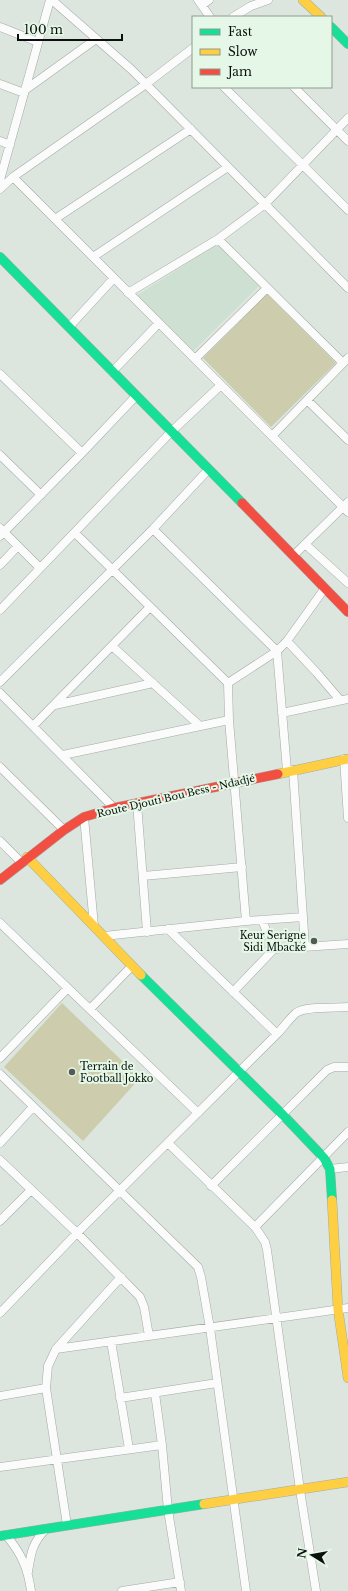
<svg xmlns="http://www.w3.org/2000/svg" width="348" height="1591" font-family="'Libre Baskerville',serif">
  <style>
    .built { fill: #cee0d1 }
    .green { fill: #cdccac }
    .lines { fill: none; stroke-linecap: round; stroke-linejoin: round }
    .street-casing { stroke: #a3aba5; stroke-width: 9 }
    .fast-casing { stroke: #a3aba5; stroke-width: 10 }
    .slow-casing { stroke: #a3aba5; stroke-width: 10 }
    .jam-casing { stroke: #a3aba5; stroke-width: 10 }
    .street { stroke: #fafbfa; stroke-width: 8 }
    .fast { stroke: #16e098; stroke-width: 9 }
    .slow { stroke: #ffcf43; stroke-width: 9 }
    .jam { stroke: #f24e42; stroke-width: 9 }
    .poi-dot { fill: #545b55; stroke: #e5f8e8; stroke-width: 1.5 }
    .labels { text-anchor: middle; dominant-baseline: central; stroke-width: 4; stroke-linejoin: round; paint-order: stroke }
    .street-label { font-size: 10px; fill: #0a100b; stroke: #e5f8e8 }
    .poi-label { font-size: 10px; fill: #0a100b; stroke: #e5f8e8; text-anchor: end }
  </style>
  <rect width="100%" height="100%" fill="#dce6de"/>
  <path class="built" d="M 217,244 L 259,286 L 192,352 L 136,296 Z"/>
  <path class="green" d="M 267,294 L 336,363 L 271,427 L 203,358 Z
    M 62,1003 L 140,1078 L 83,1141 L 4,1067 Z"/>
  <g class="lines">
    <g class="street-casing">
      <path id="street" d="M 52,0 L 132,70 L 348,288
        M 198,0 L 210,17
        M 202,5 L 209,0
        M 233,17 L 251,6 L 268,0
        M 0,27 L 38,42
        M 0,84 L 24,93
        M 224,87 L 348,210
        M 294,87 L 348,141
        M 25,90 L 96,39
        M 0,141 L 10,145
        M 13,177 L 348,512
        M 0,180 L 50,0
        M 0,189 L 13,177 L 146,84 L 193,48
        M 55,219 L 191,129
        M 218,239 L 343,363
        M 93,257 L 228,167
        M 128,293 L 218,239 L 265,204 L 348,118
        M 69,327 L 114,278
        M 195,359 L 267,288
        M 112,372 L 159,323
        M 0,374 L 82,453
        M 307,400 L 348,440
        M 272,436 L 348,358
        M 0,455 L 41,495
        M 0,528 L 40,568
        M 153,529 L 277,651 L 287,771
        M 75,533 L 228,683 L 229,720 L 246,921
        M 0,536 L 82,453 L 136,396
        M 305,544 L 348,583
        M 293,556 L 348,502
        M 0,565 L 18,546
        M 0,610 L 171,432 L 221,385
        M 287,641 L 317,673 L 340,700
        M 112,646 L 200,726
        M 0,682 L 153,529 L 208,470
        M 228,683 L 277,651 L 287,641 L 325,588
        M 0,693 L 114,808
        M 55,705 L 153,683
        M 282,713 L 348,699
        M 33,726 L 150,607
        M 63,755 L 229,720
        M 344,759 L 348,818
        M 0,767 L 64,830
        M 293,770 L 305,947
        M 137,803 L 147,932
        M 84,817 L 94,926
        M 0,841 L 21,862
        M 143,876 L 242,867
        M 262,920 L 274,949
        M 0,923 L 198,1113
        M 168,929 L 277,1034
        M 104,936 L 246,921 L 303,917
        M 233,992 L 274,949 L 348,944
        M 90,1009 L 132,966
        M 0,1058 L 68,988
        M 0,1074 L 198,1267 L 201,1277 L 210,1328 L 246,1591
        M 0,1143 L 33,1107
        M 168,1143 L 255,1227 L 265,1242 L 267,1250 L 300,1490 L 316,1591
        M 0,1160 L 77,1233 L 140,1297 L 144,1307 L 149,1336
        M 330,1169 L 348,1167
        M 211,1186 L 327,1070 L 334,1067 L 348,1067
        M 0,1221 L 31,1190
        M 255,1227 L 348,1132
        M 0,1313 L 77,1233 L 277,1034 C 283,1028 289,1019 296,1013 C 305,1006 335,1008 348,1007
        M 111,1341 L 129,1449
        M 56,1349 L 348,1308
        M 155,1393 L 162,1445 L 168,1510 L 181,1591
        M 0,1396 L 46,1388
        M 120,1398 L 217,1383
        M 0,1467 L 162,1445
        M 67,1525 L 46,1388 L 48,1366 L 56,1349 L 121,1277
        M 6,1535 C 21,1553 28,1568 31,1591
        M 28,1572 C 31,1553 32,1543 46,1529
        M 122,1591 L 180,1582"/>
    </g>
    <g class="fast-casing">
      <path id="fast" d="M 331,27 L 348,44
        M 0,257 L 242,503
        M 141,975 L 283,1115 L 324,1158 L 330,1169 L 332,1200
        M 0,1536 L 204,1504"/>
    </g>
    <g class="slow-casing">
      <path id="slow" d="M 303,0 L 321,17
        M 278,774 L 348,759
        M 27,857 L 141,975
        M 332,1200 L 338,1309 L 348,1378
        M 204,1504 L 348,1482"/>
    </g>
    <g class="jam-casing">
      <path id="jam" d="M 242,503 L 348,612
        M 0,880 L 64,830 L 84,817 L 114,808 L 278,774"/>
    </g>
    <use href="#street" class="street"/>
    <use href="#fast" class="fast"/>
    <use href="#slow" class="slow"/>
    <use href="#jam" class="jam"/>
  </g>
  <g class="poi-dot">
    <circle cx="314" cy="941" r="4"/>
    <circle cx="72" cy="1072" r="4"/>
  </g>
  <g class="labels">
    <g class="street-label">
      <text transform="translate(176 796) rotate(-13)">Route Djouti Bou Bess - Ndadjé</text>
    </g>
    <g class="poi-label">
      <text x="306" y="935">Keur Serigne<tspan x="306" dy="12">Sidi Mbacké</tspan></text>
      <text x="80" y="1066" text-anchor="start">Terrain de<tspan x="80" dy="12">Football Jokko</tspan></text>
    </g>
  </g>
  <rect x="192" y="16" width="140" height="72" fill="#e5f8e8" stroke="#8d9b90"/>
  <rect x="200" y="29" width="20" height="6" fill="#16e098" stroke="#8d9b90"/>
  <text x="228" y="36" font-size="12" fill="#0a100b">Fast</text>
  <rect x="200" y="49" width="20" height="6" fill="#ffcf43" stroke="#8d9b90"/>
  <text x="228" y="56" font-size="12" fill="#0a100b">Slow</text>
  <rect x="200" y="69" width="20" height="6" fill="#f24e42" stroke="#8d9b90"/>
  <text x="228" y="76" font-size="12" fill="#0a100b">Jam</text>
  <g transform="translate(312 1555) rotate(281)" stroke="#e5f8e8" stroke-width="3" paint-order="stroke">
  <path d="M0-3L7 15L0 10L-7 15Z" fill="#0a100b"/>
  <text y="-6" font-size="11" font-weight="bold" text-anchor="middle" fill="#0a100b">N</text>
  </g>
  <path d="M18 34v6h104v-6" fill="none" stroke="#0a100b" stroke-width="2"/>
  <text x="24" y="34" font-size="12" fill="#0a100b" stroke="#e5f8e8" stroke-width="3" paint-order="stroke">100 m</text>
</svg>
